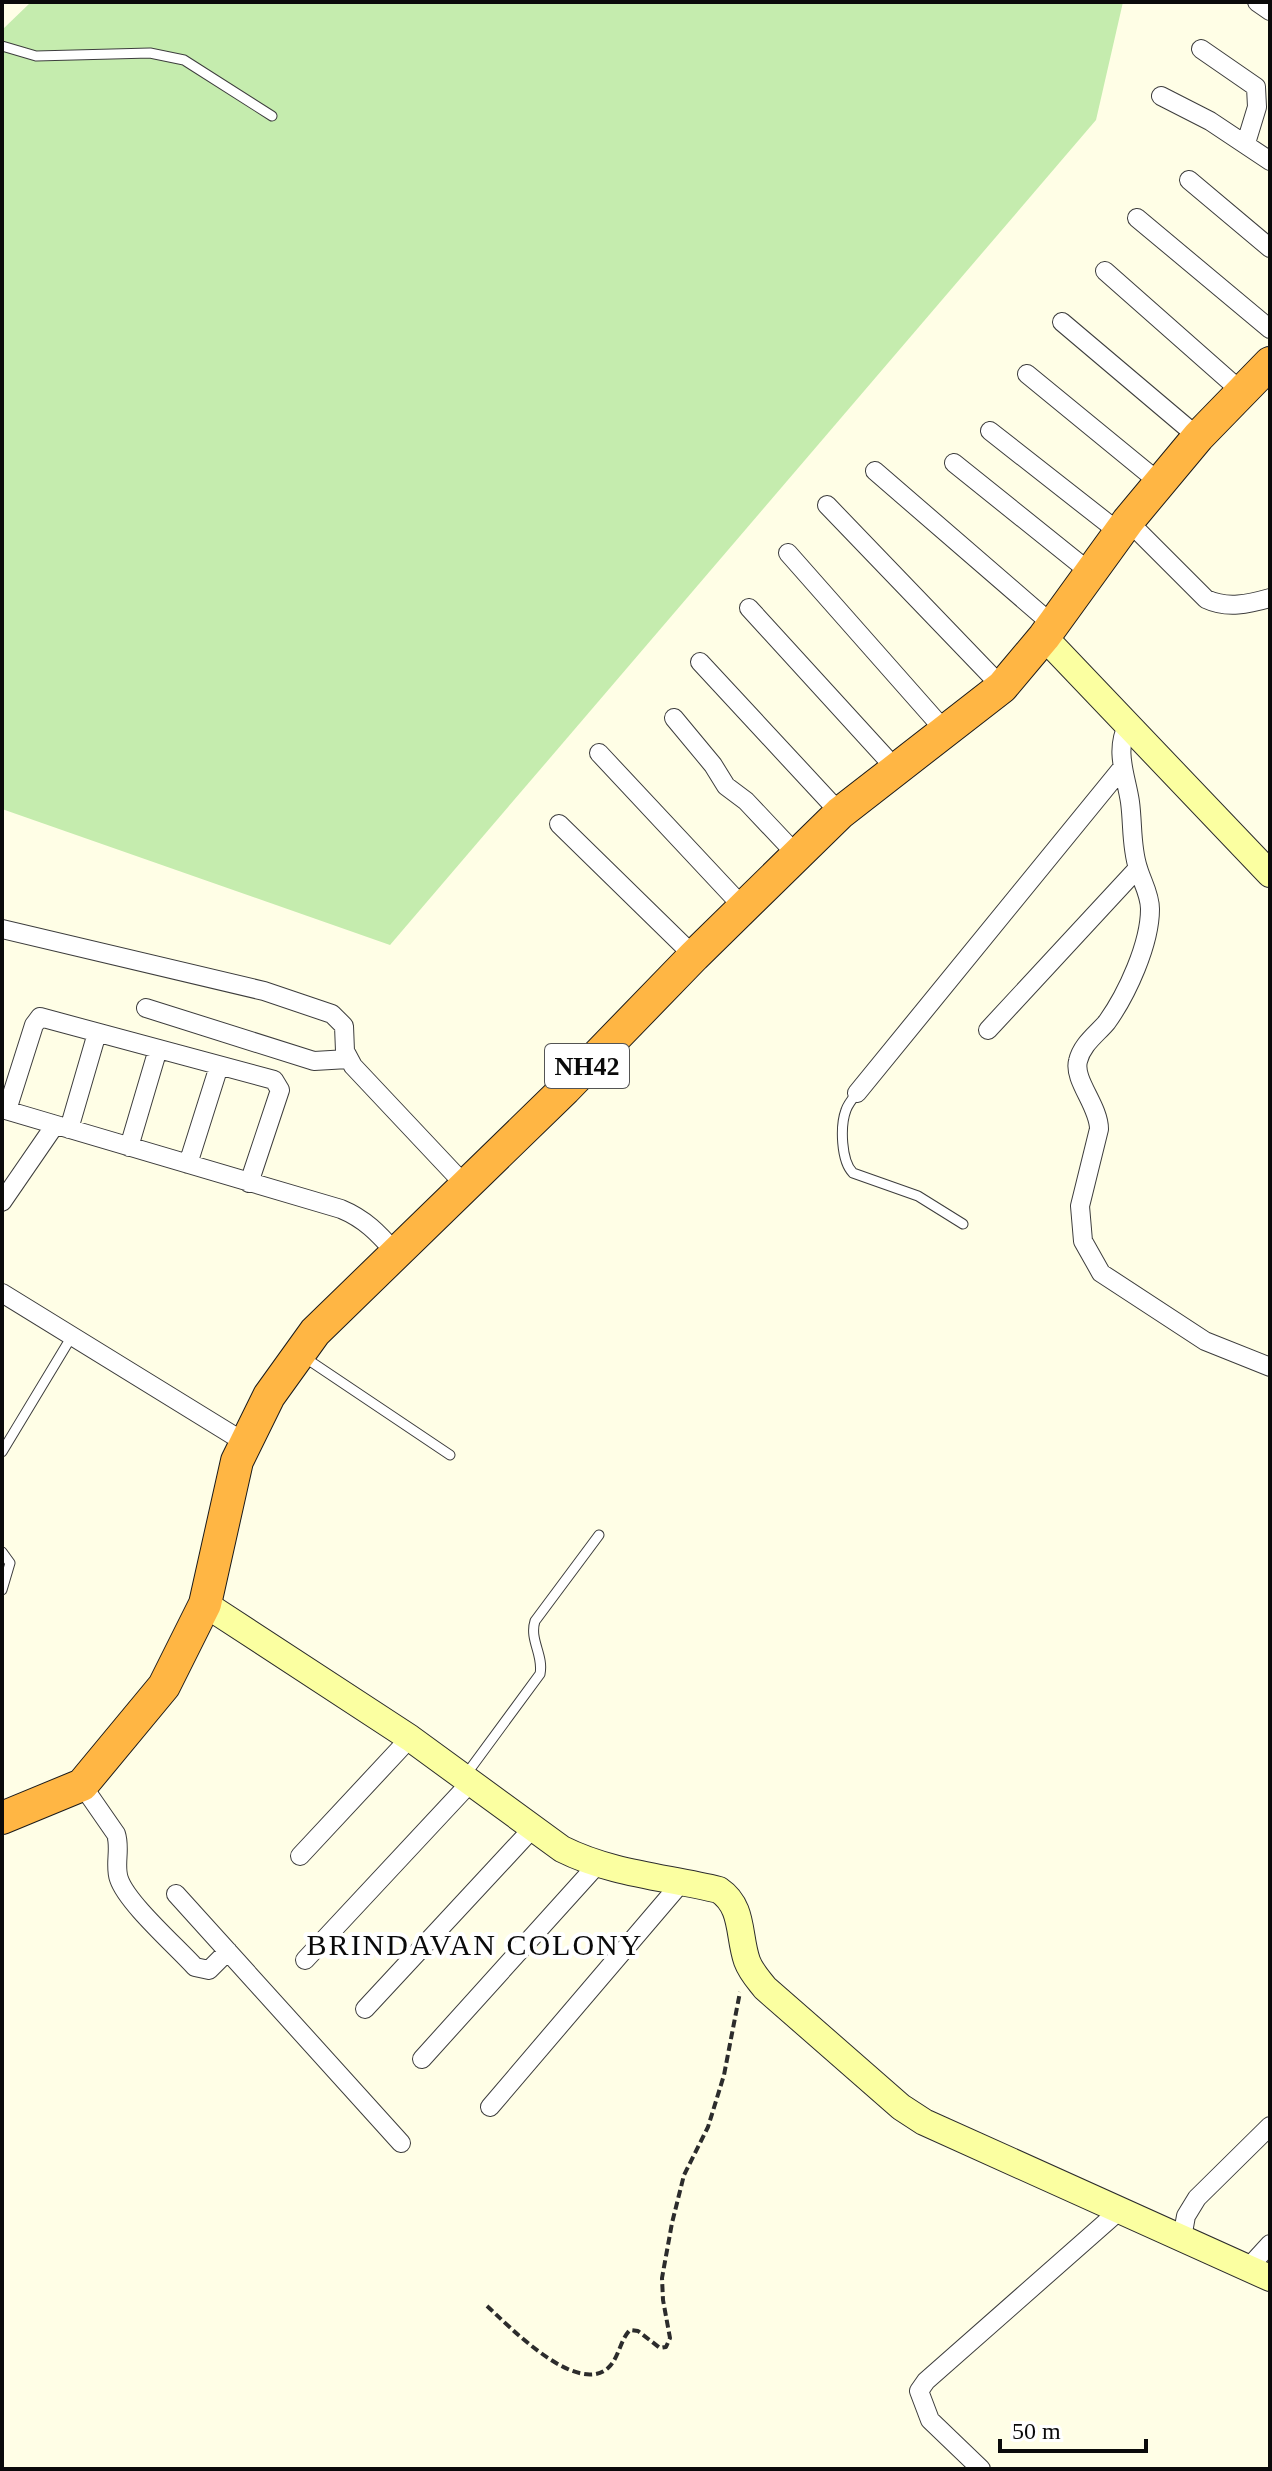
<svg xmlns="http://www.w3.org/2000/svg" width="1272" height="2471" font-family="Georgia,serif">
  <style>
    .green { fill: #c5ecae }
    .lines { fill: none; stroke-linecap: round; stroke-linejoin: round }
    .lane-casing { stroke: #3d3d3d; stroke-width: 11 }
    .street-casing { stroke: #3d3d3d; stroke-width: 20 }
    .secondary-casing { stroke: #2c2c2c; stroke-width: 28 }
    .highway-casing { stroke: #1b1b1b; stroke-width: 34 }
    .path { stroke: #2c2c2c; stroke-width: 4; stroke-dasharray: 8 4; stroke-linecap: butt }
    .lane { stroke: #fff; stroke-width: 9 }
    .street { stroke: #fff; stroke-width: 18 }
    .secondary { stroke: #fbffa1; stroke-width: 26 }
    .highway { stroke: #ffb644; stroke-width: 32 }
    .labels { text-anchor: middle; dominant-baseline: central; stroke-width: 8; stroke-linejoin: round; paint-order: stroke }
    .shield { fill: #fff; stroke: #545454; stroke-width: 2 }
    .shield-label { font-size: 26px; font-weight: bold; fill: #0a0a0a }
    .neighbourhood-label { font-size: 30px; letter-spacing: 2px; fill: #0a0a0a; stroke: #fff }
  </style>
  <rect width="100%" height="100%" fill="#fffee6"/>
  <path class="green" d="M 31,2 L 1123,2 L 1096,120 L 390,945 L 2,809 L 2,30 Z"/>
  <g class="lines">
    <g class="lane-casing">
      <path id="lane" d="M 2,46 L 36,56 L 150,53 L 184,60 L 272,116
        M 857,1093 C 853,1098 848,1104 846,1110 C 840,1126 841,1161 853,1173 L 918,1196 L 963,1224
        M 304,1357 L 450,1455
        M 2,1452 L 72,1336
        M 2,1552 L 10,1563 L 2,1590
        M 465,1776 L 540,1674 C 544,1655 529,1640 535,1621 L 599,1535"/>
    </g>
    <g class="street-casing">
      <path id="street" d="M 1257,2 L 1270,11
        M 1201,49 L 1256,87 L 1257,107 L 1246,143
        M 1161,96 L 1210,121 L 1270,161
        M 1189,180 L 1270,248
        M 1137,218 L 1270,329
        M 1105,271 L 1242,392
        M 1062,322 L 1198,437
        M 1027,374 L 1160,483
        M 990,431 L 1120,533
        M 954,463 L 1091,573
        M 875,471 L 1053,625
        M 827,505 L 1002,687
        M 1128,521 L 1206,599 C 1227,609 1249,604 1270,598
        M 788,553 L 946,732
        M 749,608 L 896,769
        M 700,662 L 840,813
        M 674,718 L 713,765 L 726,786 L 746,801 L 796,854
        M 1128,724 C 1114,751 1126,775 1130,802 C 1133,824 1131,847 1138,868 C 1142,882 1150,894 1150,909 C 1150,944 1127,994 1107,1022 C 1097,1034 1082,1044 1078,1061 C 1073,1080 1099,1106 1099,1129 L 1080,1206 L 1083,1241 L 1101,1273 L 1205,1341 L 1270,1367
        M 599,753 L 743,907
        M 559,824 L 694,956
        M 2,929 L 264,991 L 332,1014 L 344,1026 L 345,1051 L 353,1066 L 464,1184
        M 146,1008 L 314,1061 L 348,1059
        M 988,1030 L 1138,868
        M 857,1093 L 1122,768
        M 2,1109 L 341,1209 C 365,1219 378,1233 395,1252
        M 7,1110 L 34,1025 L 40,1017 L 274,1080 L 280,1090 L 249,1183
        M 69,1129 L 97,1033
        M 129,1147 L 158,1049
        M 188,1164 L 219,1066
        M 2,1202 L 55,1125
        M 2,1293 L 244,1442
        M 82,1785 L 116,1834 C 121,1849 114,1865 119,1879 C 127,1903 176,1946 195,1967 L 209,1970 L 228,1951
        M 300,1856 L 410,1738
        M 176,1894 L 401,2143
        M 305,1960 L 471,1782
        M 365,2009 L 533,1828
        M 422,2059 L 597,1865
        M 490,2107 L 681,1883
        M 1182,2238 L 1186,2216 L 1197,2198 L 1270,2126
        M 1248,2268 L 1270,2244
        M 981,2469 L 930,2420 L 919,2391 L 926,2381 L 1120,2210"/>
    </g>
    <g class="secondary-casing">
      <path id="secondary" d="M 1044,637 L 1270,874
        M 205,1604 L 410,1738 L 562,1849 C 612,1874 666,1877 719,1890 C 744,1907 738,1935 747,1961 C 751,1972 758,1979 765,1988 L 901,2107 L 924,2122 L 1270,2278"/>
    </g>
    <g class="highway-casing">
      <path id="highway" d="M 2,1818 L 82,1785 L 164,1686 L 205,1604 L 237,1461 L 269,1396 L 315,1332 L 565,1089 L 694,956 L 840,813 L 1002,687 L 1044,637 L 1128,521 L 1198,437 L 1270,363"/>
    </g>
    <path class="path" d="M 487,2306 C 509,2326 576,2396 608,2368 C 619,2358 620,2340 630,2330 L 638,2331 L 660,2348 L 666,2347 L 670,2338 L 663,2300 L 662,2278 L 672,2223 L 684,2175 L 708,2127 L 724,2075 L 740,1992"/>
    <use href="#lane" class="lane"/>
    <use href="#street" class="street"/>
    <use href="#secondary" class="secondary"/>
    <use href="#highway" class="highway"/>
  </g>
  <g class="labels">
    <rect class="shield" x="545" y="1044" width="84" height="44" rx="6"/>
    <g class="shield-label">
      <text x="587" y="1066">NH42</text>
    </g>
    <g class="neighbourhood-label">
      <text x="475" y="1944">BRINDAVAN COLONY</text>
    </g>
  </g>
  <rect width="1272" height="2471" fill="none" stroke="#0a0a0a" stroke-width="8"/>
  <path d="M1000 2439v12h146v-12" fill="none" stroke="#0a0a0a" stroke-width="4"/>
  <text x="1012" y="2439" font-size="24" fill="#0a0a0a" stroke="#ffffff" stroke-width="6" paint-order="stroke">50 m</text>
</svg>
